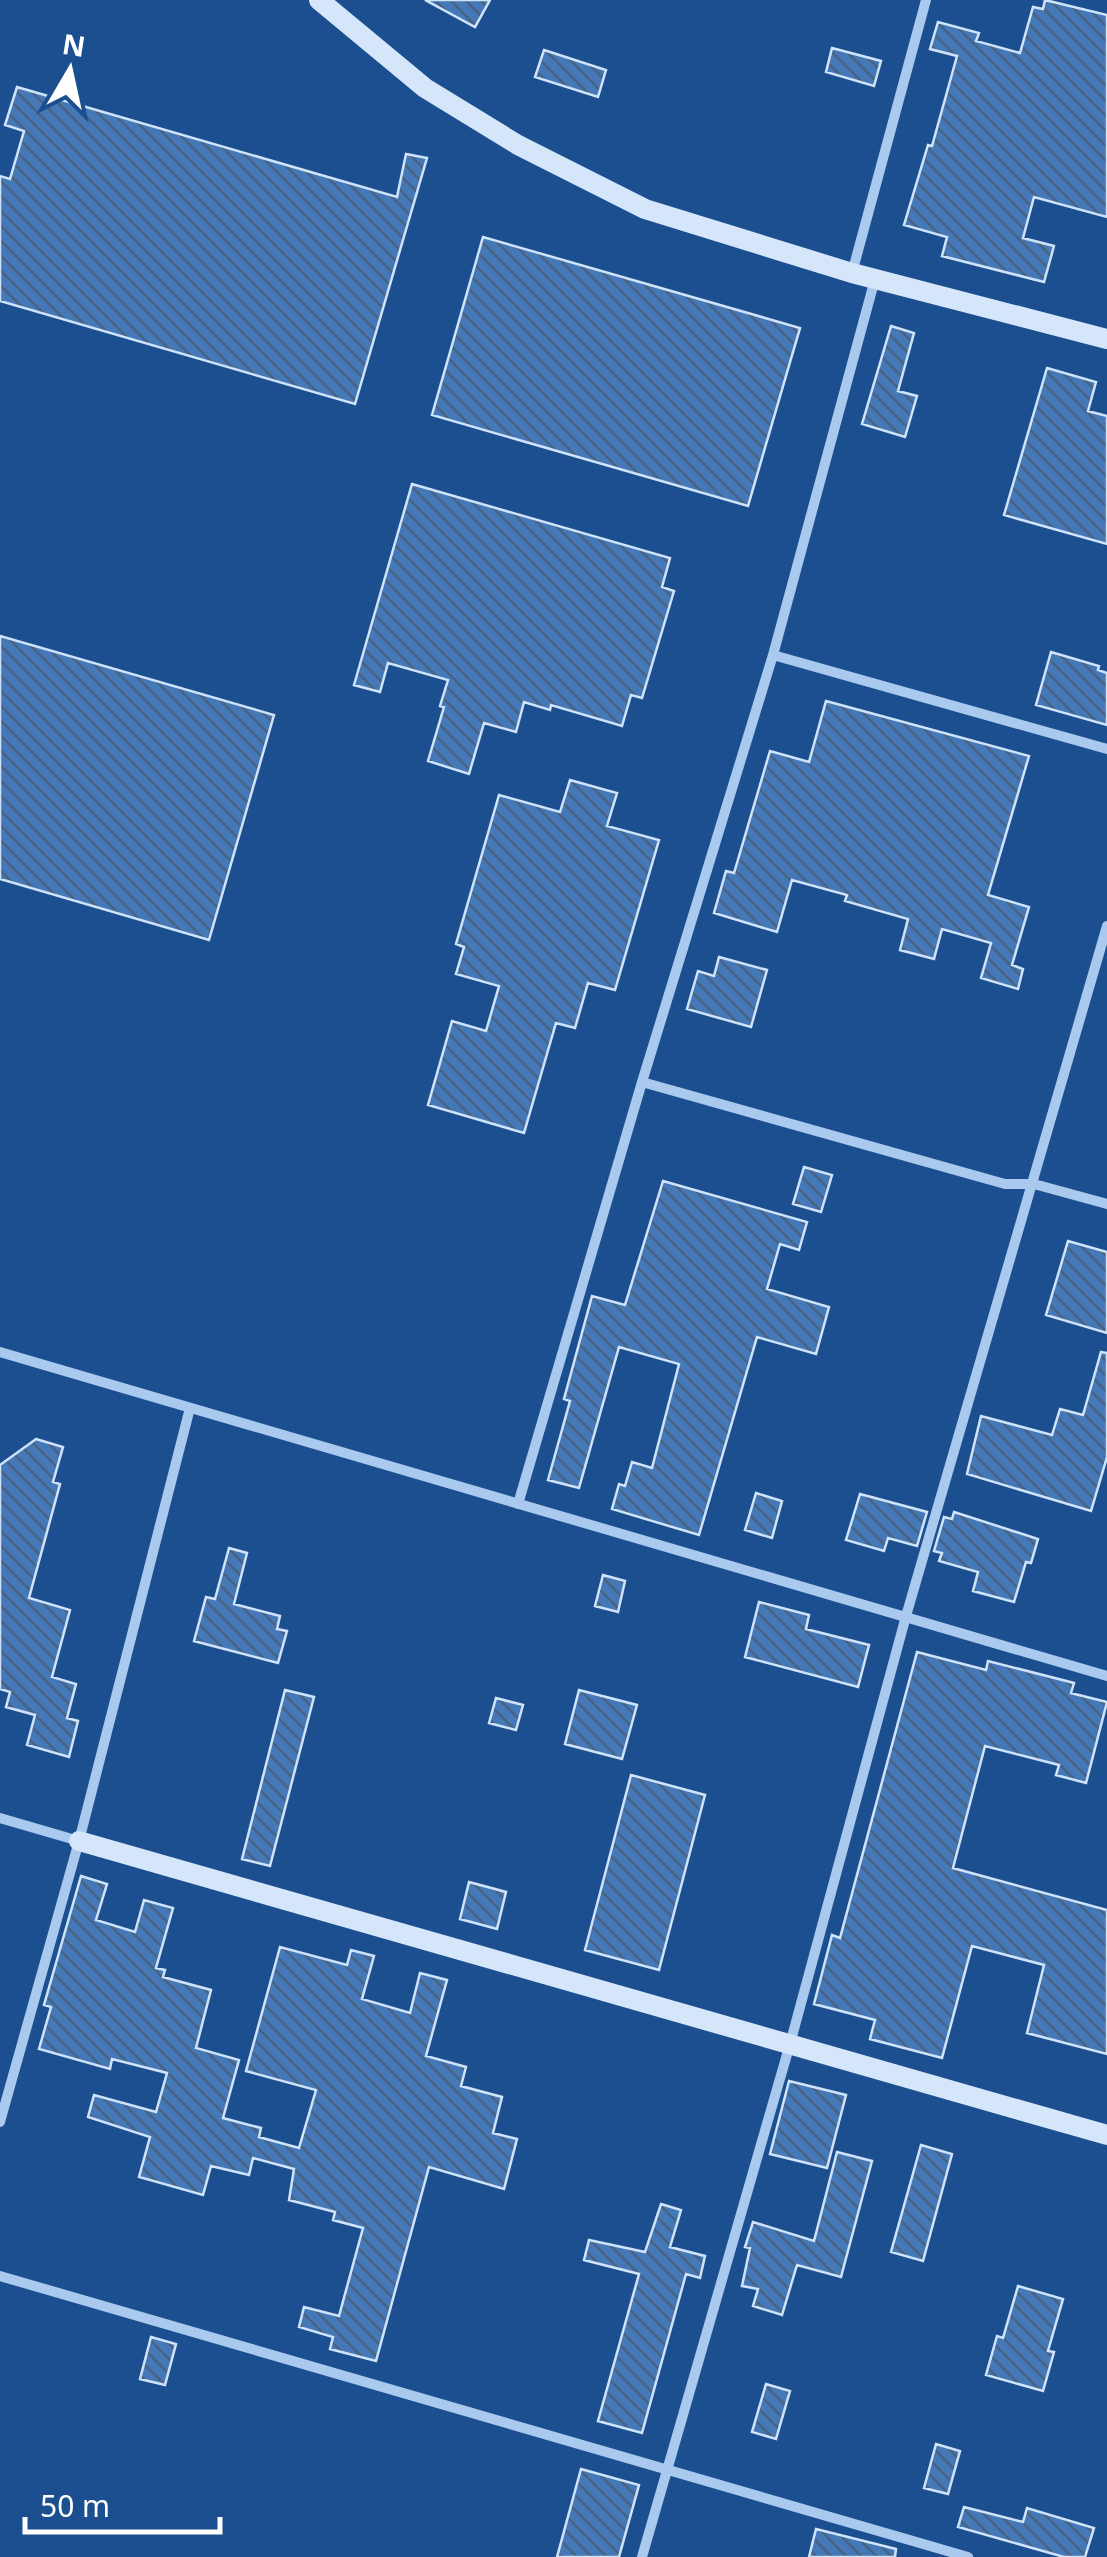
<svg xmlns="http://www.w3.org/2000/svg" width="1107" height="2557" font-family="'Noto Sans',sans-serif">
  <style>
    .building { fill: url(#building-back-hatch); stroke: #cfe3fa; stroke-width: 2.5 }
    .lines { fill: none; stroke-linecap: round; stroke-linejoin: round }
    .street { stroke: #a9c9ee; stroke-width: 10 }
    .secondary { stroke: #d6e6fa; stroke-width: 20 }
  </style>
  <defs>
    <pattern id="building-back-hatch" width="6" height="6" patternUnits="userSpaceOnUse" patternTransform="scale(2.5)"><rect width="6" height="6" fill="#4478b7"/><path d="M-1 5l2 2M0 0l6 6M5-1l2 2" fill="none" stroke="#486282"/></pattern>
  </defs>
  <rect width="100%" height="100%" fill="#1b4f8f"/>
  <path class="building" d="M 425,0 L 490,0 L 475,27 Z
    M 1045,0 L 1107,15 L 1107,217 L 1034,197 L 1023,238 L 1054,246 L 1044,282 L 942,256 L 947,237 L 904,225 L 928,145 L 932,146 L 957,56 L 930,49 L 938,22 L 979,33 L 976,41 L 1020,53 L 1033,7 L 1043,9 Z
    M 832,48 L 881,61 L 874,86 L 826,72 Z
    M 544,50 L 606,70 L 598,97 L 535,77 Z
    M 17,87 L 397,197 L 406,154 L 427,158 L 355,404 L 0,301 L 0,176 L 10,179 L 24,131 L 5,125 Z
    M 483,237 L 800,328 L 748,506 L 432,415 Z
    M 891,326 L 914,333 L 898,391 L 917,396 L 905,437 L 862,424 Z
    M 1047,368 L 1096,382 L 1088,411 L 1107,416 L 1107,544 L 1004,515 Z
    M 412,484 L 670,558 L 662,587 L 674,591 L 642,698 L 631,695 L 622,726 L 551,705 L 550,710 L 524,702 L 516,732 L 484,723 L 469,774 L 428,761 L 444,707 L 440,706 L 448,680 L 388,663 L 380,692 L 354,685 Z
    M 0,636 L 274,715 L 209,940 L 0,879 Z
    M 1051,652 L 1099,666 L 1098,670 L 1107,673 L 1107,725 L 1036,705 Z
    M 826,701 L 1029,756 L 988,895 L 1029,907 L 1012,965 L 1023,969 L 1018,989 L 981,978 L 991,943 L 942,929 L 934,959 L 900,950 L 908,919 L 845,901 L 847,895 L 792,880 L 777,932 L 714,913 L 726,871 L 734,873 L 770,751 L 809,762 Z
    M 570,780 L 617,793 L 607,826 L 659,840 L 615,990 L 588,983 L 575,1028 L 556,1023 L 524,1133 L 428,1105 L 452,1021 L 486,1031 L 499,986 L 456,974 L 464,947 L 456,944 L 499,795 L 560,812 Z
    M 719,957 L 767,970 L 751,1027 L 687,1009 L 698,971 L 714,976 Z
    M 804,1167 L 832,1175 L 821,1212 L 793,1204 Z
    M 663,1181 L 807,1222 L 799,1250 L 780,1244 L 767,1289 L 829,1307 L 816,1354 L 757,1337 L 699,1535 L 612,1509 L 619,1484 L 625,1486 L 632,1462 L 652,1468 L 679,1364 L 619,1347 L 579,1488 L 548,1480 L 570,1401 L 564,1399 L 592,1296 L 625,1305 Z
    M 1068,1241 L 1107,1252 L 1107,1333 L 1046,1315 Z
    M 1101,1352 L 1107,1353 L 1107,1457 L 1091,1511 L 967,1474 L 981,1416 L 1052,1435 L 1060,1409 L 1083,1415 Z
    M 36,1439 L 63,1447 L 53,1482 L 60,1484 L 29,1598 L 70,1610 L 52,1677 L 76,1684 L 67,1718 L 78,1721 L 69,1757 L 27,1745 L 35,1715 L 6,1707 L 10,1692 L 0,1689 L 0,1465 Z
    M 756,1493 L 782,1501 L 772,1538 L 745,1530 Z
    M 860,1494 L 927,1512 L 917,1546 L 888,1538 L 884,1551 L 846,1540 Z
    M 954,1512 L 1038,1539 L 1031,1563 L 1026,1562 L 1014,1602 L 973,1591 L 978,1572 L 939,1561 L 942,1553 L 934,1551 L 944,1517 L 952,1519 Z
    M 229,1548 L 247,1553 L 234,1604 L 280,1616 L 277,1629 L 287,1631 L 278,1663 L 194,1641 L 206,1597 L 215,1599 Z
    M 603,1575 L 625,1581 L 618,1612 L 595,1606 Z
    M 759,1602 L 809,1615 L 806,1629 L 869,1645 L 858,1687 L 745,1657 Z
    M 917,1652 L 986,1670 L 988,1661 L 1074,1683 L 1071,1693 L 1107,1702 L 1086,1783 L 1056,1775 L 1059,1765 L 985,1746 L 953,1868 L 1107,1910 L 1107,2054 L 1027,2033 L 1044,1965 L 972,1946 L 942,2058 L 870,2039 L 875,2020 L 814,2004 L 832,1935 L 840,1938 Z
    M 285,1690 L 314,1697 L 270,1866 L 242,1859 Z
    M 579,1690 L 637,1705 L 622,1759 L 565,1744 Z
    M 496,1698 L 523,1705 L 516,1730 L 489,1723 Z
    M 631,1775 L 705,1795 L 659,1970 L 585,1950 Z
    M 81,1876 L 107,1884 L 96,1920 L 135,1932 L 144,1900 L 173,1908 L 156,1968 L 165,1970 L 163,1977 L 211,1990 L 196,2048 L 239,2060 L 223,2118 L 261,2128 L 259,2137 L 299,2148 L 316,2090 L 246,2071 L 280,1947 L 347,1965 L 351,1950 L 374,1956 L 362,1999 L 410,2013 L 420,1973 L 447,1980 L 426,2056 L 466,2067 L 461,2086 L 502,2097 L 493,2133 L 517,2139 L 504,2189 L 429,2167 L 376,2361 L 330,2349 L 333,2337 L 299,2327 L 304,2307 L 339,2316 L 363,2228 L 333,2220 L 335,2212 L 289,2200 L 294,2169 L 253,2158 L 249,2175 L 211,2166 L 203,2195 L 139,2177 L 150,2137 L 88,2117 L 94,2095 L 156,2112 L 167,2073 L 112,2059 L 110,2069 L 39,2049 L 51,2007 L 44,2005 Z
    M 469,1882 L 506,1892 L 497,1929 L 460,1919 Z
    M 789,2081 L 846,2095 L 827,2168 L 770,2154 Z
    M 921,2145 L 952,2154 L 923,2261 L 891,2252 Z
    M 837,2152 L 872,2161 L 841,2277 L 797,2265 L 782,2315 L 753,2306 L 758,2289 L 742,2286 L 750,2248 L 745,2247 L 753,2222 L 814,2241 Z
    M 661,2204 L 681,2210 L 670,2247 L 705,2256 L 700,2278 L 686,2274 L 642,2433 L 598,2421 L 639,2274 L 584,2260 L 589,2240 L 645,2252 Z
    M 1018,2286 L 1063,2299 L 1048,2351 L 1054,2352 L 1043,2391 L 986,2375 L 997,2336 L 1003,2338 Z
    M 151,2337 L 176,2344 L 165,2385 L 140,2379 Z
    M 766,2384 L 790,2391 L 776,2439 L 752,2432 Z
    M 936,2444 L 960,2451 L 948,2494 L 924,2488 Z
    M 581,2469 L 639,2485 L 619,2557 L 557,2557 Z
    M 964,2507 L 1023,2522 L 1027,2508 L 1094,2528 L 1085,2557 L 1064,2557 L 958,2527 Z
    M 816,2529 L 896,2549 L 895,2557 L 809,2557 Z"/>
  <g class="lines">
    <path class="street" d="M 852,273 L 926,0
      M 773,655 L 1107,749
      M 642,1082 L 1005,1184 L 1034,1184 L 1107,1204
      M 0,1352 L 1107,1676
      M 518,1504 L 642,1082 L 773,655 L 875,279
      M 0,1818 L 79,1841
      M 0,2122 L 79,1841 L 190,1408
      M 0,2276 L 968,2557
      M 642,2557 L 790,2044 L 906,1616 L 1107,926"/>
    <path class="secondary" d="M 319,0 L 425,88 L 518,145 L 645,209 L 852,273 L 1107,339
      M 79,1841 L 1107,2135"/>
  </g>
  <g transform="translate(70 70) rotate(9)" stroke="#1b4f8f" stroke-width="8" paint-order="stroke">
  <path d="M0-8L18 38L0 25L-18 38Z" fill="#ffffff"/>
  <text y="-15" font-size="28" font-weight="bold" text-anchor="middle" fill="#ffffff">N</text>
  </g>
  <path d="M25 2517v15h195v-15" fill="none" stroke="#ffffff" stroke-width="5"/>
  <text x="40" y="2517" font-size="30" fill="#ffffff" stroke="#1b4f8f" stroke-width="8" paint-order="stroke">50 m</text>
</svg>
